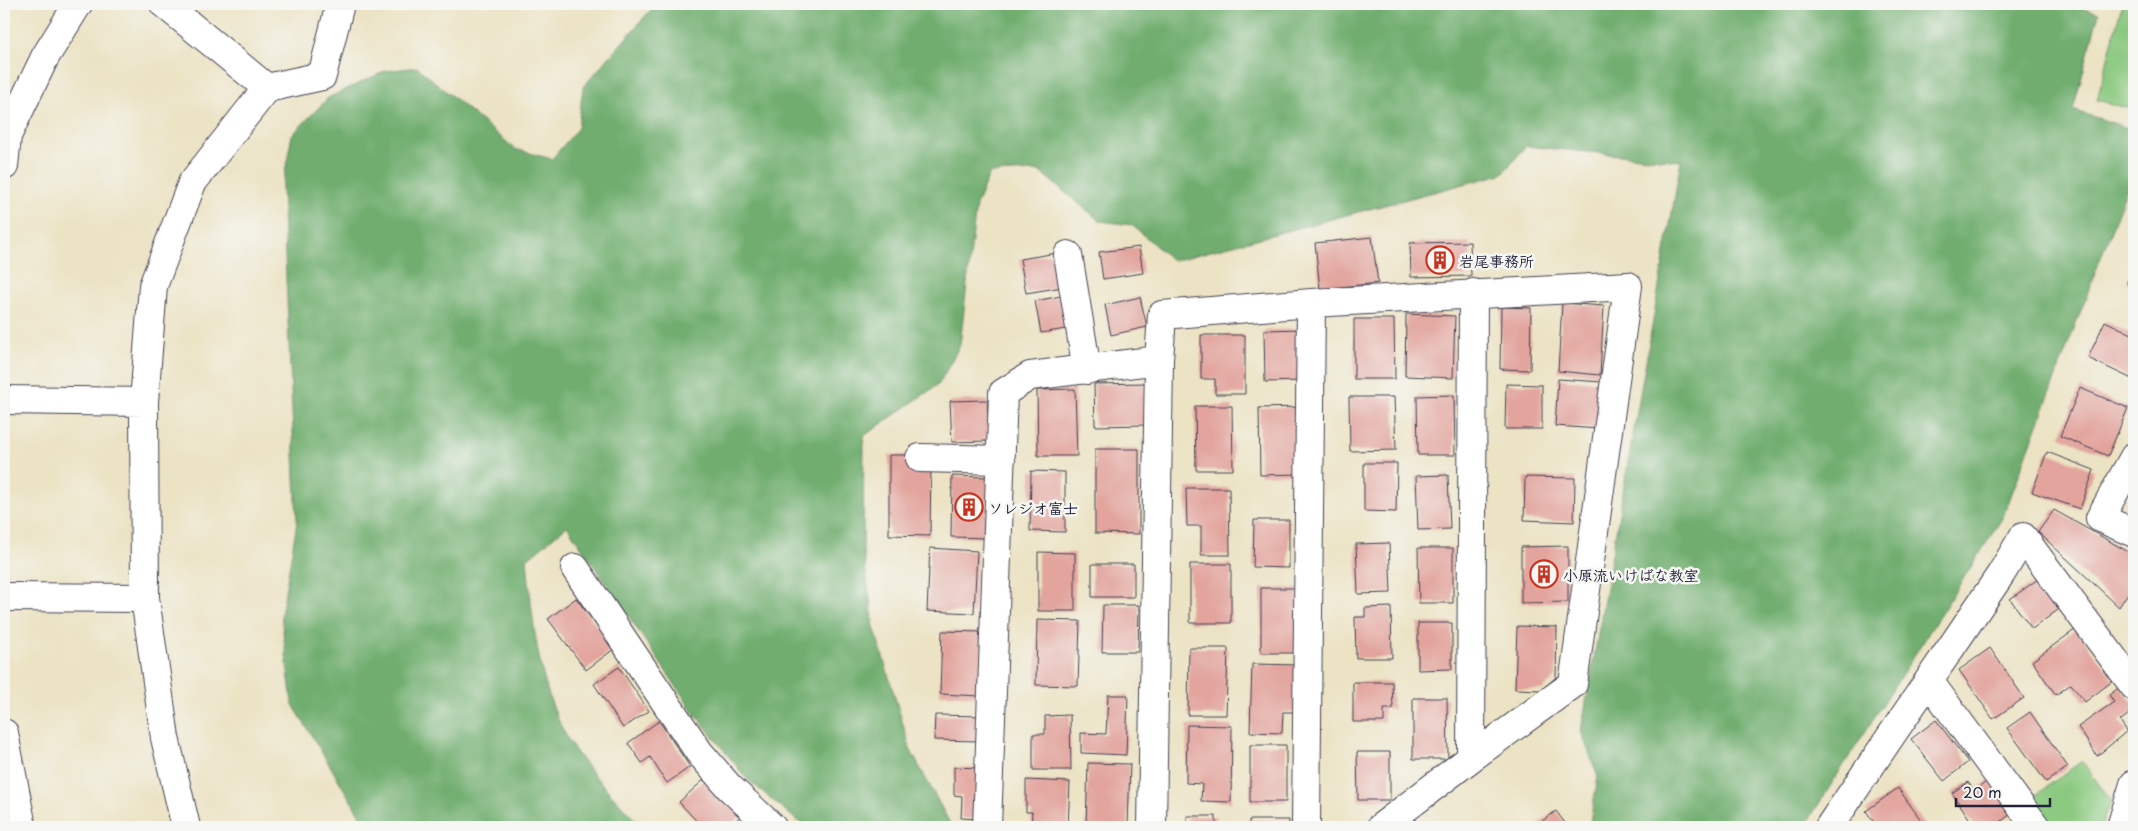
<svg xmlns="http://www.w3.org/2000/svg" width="2138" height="831" font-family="'Playpen Sans','Klee One',sans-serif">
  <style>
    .green { fill: #8bc980; stroke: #56765e }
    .forest { fill: #70ad6e; stroke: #496854 }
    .building { fill: #e2a49d }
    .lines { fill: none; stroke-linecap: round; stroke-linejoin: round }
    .minor-casing { stroke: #403f50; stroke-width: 30 }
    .minor { stroke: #fff; stroke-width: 28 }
    .labels { text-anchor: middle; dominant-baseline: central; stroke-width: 5; stroke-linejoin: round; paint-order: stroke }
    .poi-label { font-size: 15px; font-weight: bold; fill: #22223b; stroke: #f6f6f2; text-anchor: start }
  </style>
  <rect width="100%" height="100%" fill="#f6f6f2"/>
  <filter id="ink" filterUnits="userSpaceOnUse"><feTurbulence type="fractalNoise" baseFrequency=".02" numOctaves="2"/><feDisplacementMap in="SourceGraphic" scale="10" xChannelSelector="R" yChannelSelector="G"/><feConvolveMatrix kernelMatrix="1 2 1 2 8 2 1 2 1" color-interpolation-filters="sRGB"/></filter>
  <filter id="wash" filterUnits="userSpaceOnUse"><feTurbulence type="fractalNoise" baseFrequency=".0096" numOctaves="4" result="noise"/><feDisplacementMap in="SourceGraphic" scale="20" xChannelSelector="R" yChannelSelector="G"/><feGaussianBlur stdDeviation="1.12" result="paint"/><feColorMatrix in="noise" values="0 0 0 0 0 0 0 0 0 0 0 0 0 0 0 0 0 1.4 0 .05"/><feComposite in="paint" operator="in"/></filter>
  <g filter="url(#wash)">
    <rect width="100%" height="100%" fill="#ece3c4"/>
    <path class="green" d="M 2122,4 L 2134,4 L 2134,110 L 2097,100 Z
      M 2082,761 L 2111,801 L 2101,827 L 2049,827 L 2030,799 Z"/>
    <path class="forest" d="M 656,4 L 2064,4 L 2099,13 L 2073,110 L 2134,130 L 2134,170 L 2003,517 L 1804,827 L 1589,827 L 1598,777 L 1581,731 L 1681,161 L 1526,146 L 1502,174 L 1173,261 L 1132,225 L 1100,221 L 1039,171 L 990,173 L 976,205 L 960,345 L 939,384 L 864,436 L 863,551 L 874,627 L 911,751 L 952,827 L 805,827 L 746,778 L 695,714 L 567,526 L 527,559 C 532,616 537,678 563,730 C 580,764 616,799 642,827 L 367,827 L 292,703 L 281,615 L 297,522 L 282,188 L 292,135 L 328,98 L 385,71 L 417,67 L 515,149 L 552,159 L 578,128 L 583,87 Z"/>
    <g id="blocks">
      <path class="building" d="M 1372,237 L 1378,283 L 1320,289 L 1315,243 Z
        M 1470,242 L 1471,276 L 1411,277 L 1410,243 Z
        M 1139,247 L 1143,273 L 1103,279 L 1099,252 Z
        M 1057,253 L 1063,287 L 1026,293 L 1020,259 Z
        M 2134,262 L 2134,285 L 2127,283 Z
        M 1066,295 L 1072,328 L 1041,333 L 1035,301 Z
        M 1140,297 L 1147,327 L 1111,335 L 1105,305 Z
        M 1562,303 L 1604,306 L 1600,375 L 1558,371 Z
        M 1501,307 L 1531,308 L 1530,370 L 1500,369 Z
        M 1406,314 L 1455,316 L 1453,378 L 1405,376 Z
        M 1354,319 L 1394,319 L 1395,379 L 1354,379 Z
        M 2105,321 L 2134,335 L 2134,380 L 2088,358 Z
        M 1303,329 L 1304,381 L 1265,382 L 1264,330 Z
        M 1201,335 L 1245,335 L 1245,394 L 1215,394 L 1215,379 L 1201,379 Z
        M 1558,379 L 1602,382 L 1599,429 L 1555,426 Z
        M 1145,383 L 1146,425 L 1095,426 L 1094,384 Z
        M 1506,384 L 1542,385 L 1542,429 L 1505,429 Z
        M 2080,388 L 2128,408 L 2108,456 L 2060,436 Z
        M 1075,389 L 1077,456 L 1038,456 L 1037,390 Z
        M 1454,395 L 1455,455 L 1418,455 L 1417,396 Z
        M 1349,397 L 1394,397 L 1396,450 L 1350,451 Z
        M 987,400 L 989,441 L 952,442 L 950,401 Z
        M 1195,406 L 1232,406 L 1233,470 L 1196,470 Z
        M 1302,407 L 1303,474 L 1260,475 L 1259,408 Z
        M 1095,449 L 1139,449 L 1139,534 L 1095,533 Z
        M 2047,452 L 2094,470 L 2080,509 L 2032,492 Z
        M 889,455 L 916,455 L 931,463 L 930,536 L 889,535 Z
        M 1364,463 L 1397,463 L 1396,512 L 1364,511 Z
        M 1031,471 L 1065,472 L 1065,532 L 1030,531 Z
        M 1448,475 L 1450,529 L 1418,530 L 1416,476 Z
        M 952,476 L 988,477 L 986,538 L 951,537 Z
        M 1525,477 L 1575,478 L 1574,522 L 1524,520 Z
        M 1186,488 L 1229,488 L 1230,555 L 1201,555 L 1201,526 L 1187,526 Z
        M 2054,510 L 2134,555 L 2134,593 L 2130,590 L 2119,607 L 2038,532 Z
        M 1254,520 L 1289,520 L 1289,568 L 1253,567 Z
        M 1389,543 L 1391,593 L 1358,594 L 1356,544 Z
        M 1568,546 L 1568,602 L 1521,603 L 1521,547 Z
        M 930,548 L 977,551 L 974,613 L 927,611 Z
        M 1418,548 L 1453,548 L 1453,603 L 1419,603 Z
        M 1038,552 L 1075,553 L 1075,611 L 1038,611 Z
        M 1092,564 L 1134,564 L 1134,597 L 1092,597 Z
        M 1190,564 L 1231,564 L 1231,623 L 1190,623 Z
        M 2041,577 L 2062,607 L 2032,629 L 2010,599 Z
        M 1261,588 L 1298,588 L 1298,653 L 1261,653 Z
        M 576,598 L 614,649 L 586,670 L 548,619 Z
        M 1103,605 L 1139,605 L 1138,652 L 1102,652 Z
        M 1391,607 L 1392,658 L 1356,658 L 1355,617 L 1365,617 L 1365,608 Z
        M 1037,620 L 1080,621 L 1078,686 L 1036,685 Z
        M 1418,623 L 1452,623 L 1452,669 L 1418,670 Z
        M 1517,626 L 1557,627 L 1556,677 L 1542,690 L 1515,689 Z
        M 2076,629 L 2114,680 L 2085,702 L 2071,684 L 2056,695 L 2032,661 Z
        M 942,631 L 984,632 L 981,696 L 940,694 Z
        M 1189,648 L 1228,648 L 1226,715 L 1188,715 Z
        M 1990,648 L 2024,698 L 1993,719 L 1959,670 Z
        M 1252,664 L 1298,665 L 1297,712 L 1283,712 L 1282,733 L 1250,732 Z
        M 619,667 L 649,711 L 623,728 L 594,684 Z
        M 1353,682 L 1392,682 L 1393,709 L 1384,709 L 1384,722 L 1353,722 Z
        M 2121,686 L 2134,704 L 2134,710 L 2120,721 L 2127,731 L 2097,756 L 2078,727 L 2114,702 L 2109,695 Z
        M 1108,695 L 1128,695 L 1126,755 L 1081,753 L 1081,733 L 1106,734 Z
        M 1413,698 L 1447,698 L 1448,759 L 1413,759 Z
        M 2030,712 L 2068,767 L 2046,782 L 2007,728 Z
        M 935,715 L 982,716 L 981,741 L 934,740 Z
        M 1070,715 L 1071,770 L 1033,770 L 1033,734 L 1045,734 L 1045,716 Z
        M 1936,720 L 1968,762 L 1944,781 L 1911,739 Z
        M 659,721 L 690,767 L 667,783 L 650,757 L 642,763 L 628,743 Z
        M 1187,725 L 1232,726 L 1231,802 L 1201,801 L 1202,784 L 1186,783 Z
        M 1250,745 L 1286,745 L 1286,802 L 1250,802 Z
        M 1357,752 L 1390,752 L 1390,800 L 1358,800 Z
        M 1088,763 L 1130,764 L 1128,827 L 1086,826 Z
        M 954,767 L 979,768 L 976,819 L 961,818 L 962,796 L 954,795 Z
        M 707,777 L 742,815 L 728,827 L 702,827 L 679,802 Z
        M 1993,777 L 2016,810 L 1994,827 L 1975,827 L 1952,793 L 1968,782 L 1974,791 Z
        M 1026,780 L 1070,782 L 1068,827 L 1031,827 L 1032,812 L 1026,812 Z
        M 1898,788 L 1926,827 L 1877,827 L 1866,811 Z
        M 1556,811 L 1568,827 L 1534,827 Z
        M 1187,816 L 1216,816 L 1216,827 L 1187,827 Z
        M 1249,820 L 1289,820 L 1289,827 L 1249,827 Z"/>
    </g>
  </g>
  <g filter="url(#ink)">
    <use href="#blocks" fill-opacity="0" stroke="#403f50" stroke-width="1"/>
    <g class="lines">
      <g class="minor-casing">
        <path id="minor" d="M 164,4 L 267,88 L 322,76 L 340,4
          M 4,166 L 7,136 L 45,57 L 78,4
          M 1068,255 L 1087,370
          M 4,400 L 144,402
          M 2134,457 L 2100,518 L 2134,533
          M 920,458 L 1001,460
          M 575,568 L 699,752 L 729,787 L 772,827
          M 4,597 L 145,598
          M 1929,681 L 2036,827
          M 4,733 L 22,827
          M 1471,758 L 1473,293
          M 186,827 L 165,738 L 145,598 L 144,402 L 153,286 L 192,183 L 267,88
          M 987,827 L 1003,393 L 1030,376 L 1159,360
          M 1152,827 L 1159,360 L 1162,315 L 1311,303 L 1628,286 L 1573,684 L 1471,758 L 1381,827
          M 1306,827 L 1311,303
          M 1829,827 L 2001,574 L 2023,537 L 2134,686
          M 2121,827 L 2134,784"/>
      </g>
      <use href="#minor" class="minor"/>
    </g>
  </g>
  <defs>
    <g id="building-ring" transform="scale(1.4375)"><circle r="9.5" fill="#f6f6f2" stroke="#c8321e" stroke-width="1.5"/><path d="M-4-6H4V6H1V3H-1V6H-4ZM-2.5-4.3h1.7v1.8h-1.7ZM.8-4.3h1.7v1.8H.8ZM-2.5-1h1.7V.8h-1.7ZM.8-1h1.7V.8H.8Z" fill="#c8321e"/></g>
  </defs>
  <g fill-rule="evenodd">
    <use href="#building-ring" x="1440" y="260"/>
    <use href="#building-ring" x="969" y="507"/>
    <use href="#building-ring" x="1544" y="574"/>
  </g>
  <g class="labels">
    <g class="poi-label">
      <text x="1459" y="260">岩尾事務所</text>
      <text x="988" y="507">ソレジオ富士</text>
      <text x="1563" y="574">小原流いけばな教室</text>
    </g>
  </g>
  <rect width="2138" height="831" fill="none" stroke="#f6f6f2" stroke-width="20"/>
  <path d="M1956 798v8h94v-8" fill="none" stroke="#22223b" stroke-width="2.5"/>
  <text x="1963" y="798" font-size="15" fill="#22223b" stroke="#f6f6f2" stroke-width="4" paint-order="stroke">20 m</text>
</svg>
